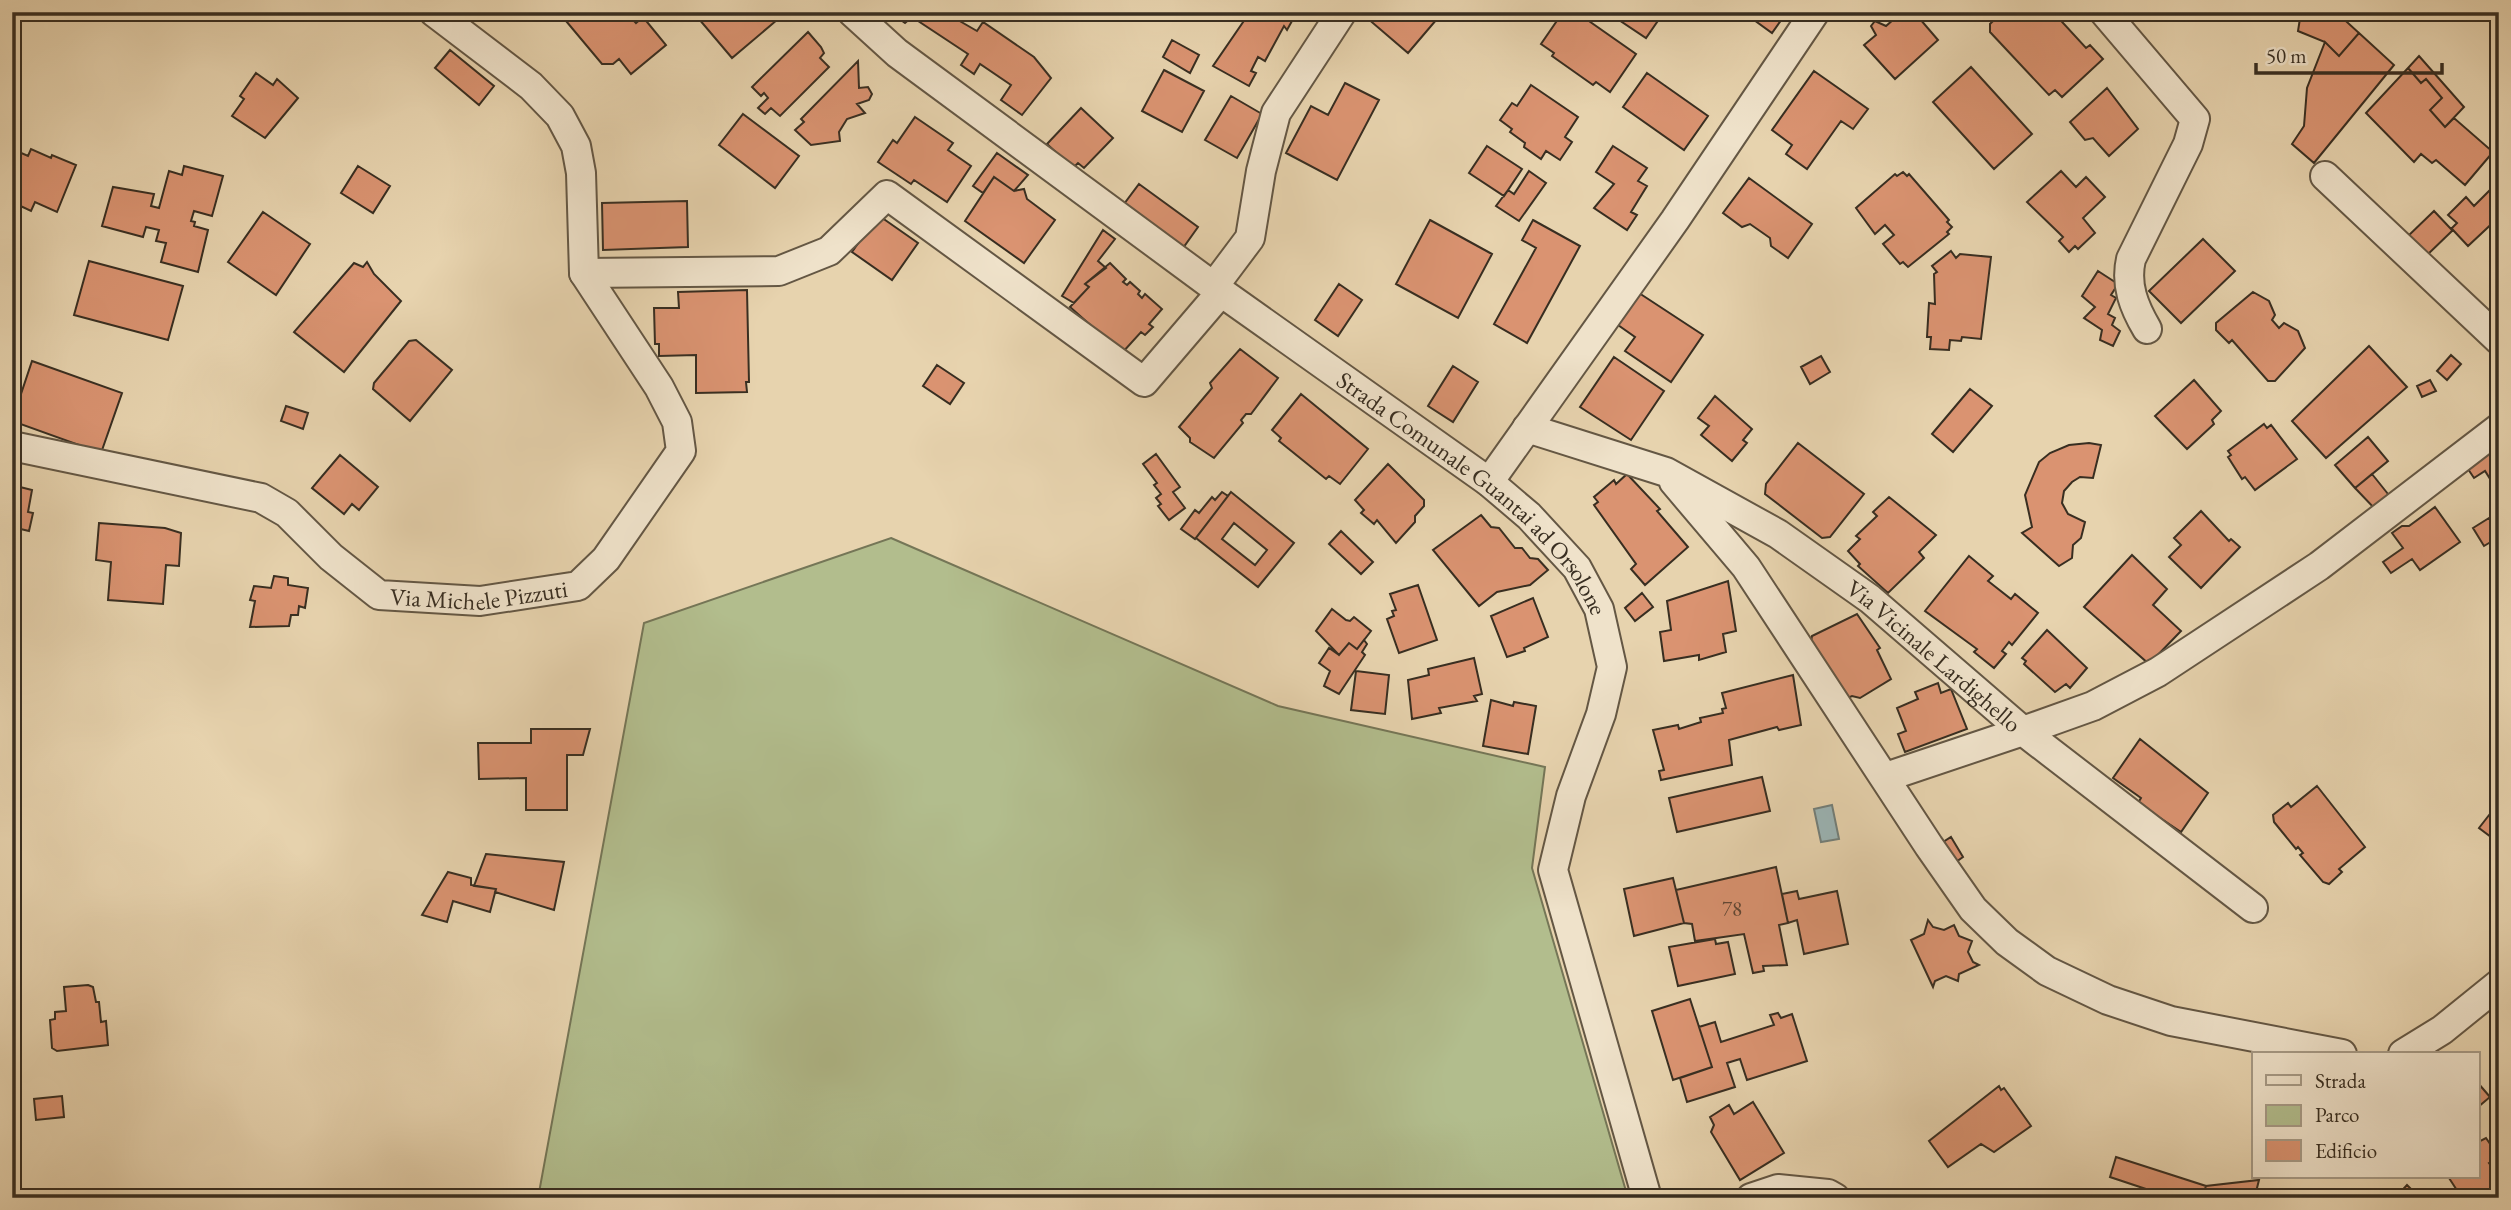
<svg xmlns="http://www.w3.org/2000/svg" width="2511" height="1210" font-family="'EB Garamond',serif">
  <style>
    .green { fill: #b2bd8d; stroke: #757657; stroke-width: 2 }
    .water { fill: #9bb5b6; stroke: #737f7a; stroke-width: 2 }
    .building { fill: #da9371; stroke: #382e21; stroke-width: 2; fill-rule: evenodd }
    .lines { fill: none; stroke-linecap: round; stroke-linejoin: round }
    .minor-casing { stroke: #645744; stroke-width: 32 }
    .minor { stroke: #efe2ca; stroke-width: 28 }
    .labels { text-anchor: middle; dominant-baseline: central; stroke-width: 6; stroke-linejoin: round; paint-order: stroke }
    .number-label { font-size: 21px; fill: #604735 }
    .street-label { font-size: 24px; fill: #382e21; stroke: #efe2ca }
  </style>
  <rect width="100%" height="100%" fill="#e7d3ae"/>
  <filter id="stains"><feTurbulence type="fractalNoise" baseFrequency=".00286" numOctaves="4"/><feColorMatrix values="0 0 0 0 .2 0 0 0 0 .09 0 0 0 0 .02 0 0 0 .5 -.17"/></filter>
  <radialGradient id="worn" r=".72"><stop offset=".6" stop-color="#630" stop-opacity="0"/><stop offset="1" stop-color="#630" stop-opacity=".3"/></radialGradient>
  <path class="green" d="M 891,538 L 1278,706 L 1545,767 L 1532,868 L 1628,1198 L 538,1198 L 644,623 Z"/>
  <path class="water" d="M 1832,805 L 1839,839 L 1821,842 L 1814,809 Z"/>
  <path class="building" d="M 564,12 L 626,12 L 636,23 L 643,17 L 666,45 L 631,74 L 619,59 L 613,64 L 602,64 L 561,15 Z
    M 693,12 L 770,12 L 777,20 L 732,58 Z
    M 890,12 L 944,12 L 977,31 L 983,22 L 1034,57 L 1051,78 L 1022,115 L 1001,100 L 1011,85 L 980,64 L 974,74 L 961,65 L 968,54 L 912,17 L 905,23 Z
    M 1250,12 L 1297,12 L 1287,30 L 1284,26 L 1265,61 L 1258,57 L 1251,71 L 1256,73 L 1249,86 L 1213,66 Z
    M 1372,12 L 1430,12 L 1437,19 L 1408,53 L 1367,18 Z
    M 1563,12 L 1576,12 L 1636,54 L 1610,92 L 1596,82 L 1593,85 L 1552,56 L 1554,53 L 1541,44 Z
    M 1607,12 L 1664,12 L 1646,38 Z
    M 1743,12 L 1787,12 L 1772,33 Z
    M 1902,12 L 1914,12 L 1938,40 L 1895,79 L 1864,45 L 1876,35 L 1871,26 L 1875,21 L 1886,26 Z
    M 2002,12 L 2053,12 L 2086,48 L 2090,45 L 2103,59 L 2062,97 L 2055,90 L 2049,95 L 1990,32 L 1990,24 Z
    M 2301,12 L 2336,12 L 2359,33 L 2339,56 L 2325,42 L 2298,31 Z
    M 808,32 L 821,47 L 824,53 L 820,58 L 829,67 L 780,116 L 771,108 L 765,114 L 758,108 L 768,98 L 764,93 L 761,96 L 752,87 Z
    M 2359,33 L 2394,65 L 2314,163 L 2292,144 L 2304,126 L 2307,88 L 2325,42 L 2339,56 Z
    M 1172,40 L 1199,55 L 1190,73 L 1163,57 Z
    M 450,50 L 494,86 L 479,105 L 435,68 Z
    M 2419,56 L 2464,107 L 2445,127 L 2430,110 L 2442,98 L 2426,79 L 2421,83 L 2408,68 Z
    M 858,61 L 859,88 L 868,87 L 872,94 L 869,100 L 857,104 L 865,113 L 847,119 L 839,132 L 840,141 L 811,145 L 795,130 L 804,122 L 801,119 Z
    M 1971,67 L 2032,134 L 1994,169 L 1933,102 Z
    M 2408,68 L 2421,83 L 2426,79 L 2442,98 L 2430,110 L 2445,127 L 2454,118 L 2493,152 L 2465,185 L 2436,160 L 2432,163 L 2421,154 L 2414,162 L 2366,113 Z
    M 1164,70 L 1204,91 L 1182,132 L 1142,111 Z
    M 1814,71 L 1868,109 L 1853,129 L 1841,121 L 1807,169 L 1786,154 L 1792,145 L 1772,130 Z
    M 256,73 L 273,85 L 277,79 L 298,98 L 265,138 L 232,116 L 244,99 L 240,96 Z
    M 1647,73 L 1708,116 L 1684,150 L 1623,107 Z
    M 1345,83 L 1379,100 L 1337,180 L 1286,153 L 1311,106 L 1328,115 Z
    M 1531,85 L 1578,117 L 1565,137 L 1572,142 L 1560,160 L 1546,151 L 1541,159 L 1524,147 L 1525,143 L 1510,132 L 1512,129 L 1500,120 L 1512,103 L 1517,106 Z
    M 2107,88 L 2138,129 L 2109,156 L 2093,138 L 2085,140 L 2070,122 Z
    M 1231,96 L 1262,114 L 1237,158 L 1205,140 Z
    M 1081,108 L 1113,138 L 1084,168 L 1078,163 L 1073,168 L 1047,144 Z
    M 743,114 L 799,156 L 775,188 L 719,145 Z
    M 915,117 L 953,143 L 948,150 L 971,166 L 947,202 L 914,180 L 911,184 L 878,162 L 893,140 L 897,143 Z
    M 1487,146 L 1522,169 L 1504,196 L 1469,173 Z
    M 1613,146 L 1647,168 L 1638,181 L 1647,186 L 1631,212 L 1637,215 L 1627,230 L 1594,208 L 1614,184 L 1596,172 Z
    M 12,149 L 28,156 L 31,149 L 51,158 L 52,155 L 76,165 L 57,212 L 35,202 L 31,211 L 12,202 Z
    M 997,153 L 1028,175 L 1014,191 L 994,177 L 983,193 L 973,186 Z
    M 184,166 L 223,176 L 212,216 L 194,211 L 191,221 L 195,222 L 194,226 L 208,230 L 198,272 L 161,262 L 166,243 L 156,241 L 159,230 L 146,227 L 143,237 L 102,226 L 113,187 L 154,194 L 151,206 L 159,208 L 169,171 L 182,175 Z
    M 358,166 L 390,186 L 373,213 L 341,193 Z
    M 1529,171 L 1546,183 L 1519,221 L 1496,206 L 1508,190 L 1514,194 Z
    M 2061,171 L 2076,187 L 2086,177 L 2105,197 L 2083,218 L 2095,233 L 2078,249 L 2075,246 L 2069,252 L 2059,241 L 2063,237 L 2059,233 L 2027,202 Z
    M 1903,172 L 1907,176 L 1909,174 L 1949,220 L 1947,222 L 1952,227 L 1947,232 L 1949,234 L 1908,267 L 1903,262 L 1900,264 L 1883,244 L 1894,235 L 1885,225 L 1875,234 L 1856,208 L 1895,174 L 1897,176 Z
    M 994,177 L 1014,191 L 1024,189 L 1027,199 L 1055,220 L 1024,263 L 965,221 Z
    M 1749,178 L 1812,224 L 1788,258 L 1771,246 L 1770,238 L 1750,224 L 1742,227 L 1723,213 Z
    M 1139,184 L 1198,227 L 1183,248 L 1124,204 Z
    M 2492,188 L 2499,195 L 2499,217 L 2468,246 L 2453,230 L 2424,258 L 2406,238 L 2434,211 L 2451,229 L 2457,223 L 2448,215 L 2466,197 L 2474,206 Z
    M 687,201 L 688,247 L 603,250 L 602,203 Z
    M 263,212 L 310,244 L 276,295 L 228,262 Z
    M 878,215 L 918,243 L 892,280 L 852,252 Z
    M 1430,220 L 1492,254 L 1458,318 L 1396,284 Z
    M 1533,220 L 1580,246 L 1527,343 L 1494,324 L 1536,248 L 1522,240 Z
    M 1103,230 L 1115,239 L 1098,261 L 1106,268 L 1085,284 L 1089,287 L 1074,303 L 1062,296 Z
    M 2203,239 L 2235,271 L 2181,323 L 2149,291 Z
    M 1951,251 L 1956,258 L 1960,254 L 1991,257 L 1981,339 L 1962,337 L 1961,341 L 1950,340 L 1949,350 L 1930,349 L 1931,337 L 1927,337 L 1929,303 L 1935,304 L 1934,274 L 1937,272 L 1932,266 Z
    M 89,261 L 183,286 L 168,340 L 74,315 Z
    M 367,262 L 374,274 L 401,301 L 344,372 L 294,332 L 354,263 L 363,267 Z
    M 1110,263 L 1126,279 L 1123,282 L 1127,285 L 1130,282 L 1140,291 L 1138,294 L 1142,298 L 1145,294 L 1162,309 L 1149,324 L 1153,327 L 1145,335 L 1141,332 L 1122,353 L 1070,307 L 1089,287 L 1085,284 Z
    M 2098,271 L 2118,284 L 2111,295 L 2116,298 L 2108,314 L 2115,318 L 2112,325 L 2120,331 L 2113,346 L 2100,340 L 2102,330 L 2084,318 L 2095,307 L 2082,296 Z
    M 1339,284 L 1362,300 L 1338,336 L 1315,320 Z
    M 747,290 L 749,382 L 746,382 L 747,392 L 696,393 L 696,355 L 659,356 L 659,344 L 655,344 L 654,308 L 679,308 L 678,292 Z
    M 2253,292 L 2269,301 L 2275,315 L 2272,320 L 2279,328 L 2284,323 L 2298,331 L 2305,348 L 2275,381 L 2268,381 L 2232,340 L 2229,343 L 2216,330 L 2216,323 Z
    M 1639,293 L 1703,335 L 1671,382 L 1625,351 L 1635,337 L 1618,325 Z
    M 416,340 L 452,370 L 410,421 L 373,389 L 374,383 L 409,341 Z
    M 2369,346 L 2407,387 L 2326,458 L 2292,421 Z
    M 1240,349 L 1278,378 L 1251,414 L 1246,414 L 1241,420 L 1243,423 L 1214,458 L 1190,442 L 1190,438 L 1179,427 L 1212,388 L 1210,383 Z
    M 2451,355 L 2461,364 L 2447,380 L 2437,371 Z
    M 1821,356 L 1830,372 L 1810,384 L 1801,367 Z
    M 1614,357 L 1664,391 L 1631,440 L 1580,407 Z
    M 32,361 L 122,393 L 101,453 L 12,421 Z
    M 937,365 L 964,383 L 950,404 L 923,386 Z
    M 1453,366 L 1478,382 L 1453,422 L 1428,406 Z
    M 2194,380 L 2221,411 L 2212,420 L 2214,424 L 2187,449 L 2155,416 Z
    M 2430,380 L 2436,391 L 2422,397 L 2417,386 Z
    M 1970,389 L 1992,406 L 1953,452 L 1932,434 Z
    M 1301,394 L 1368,449 L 1340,484 L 1329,476 L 1326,479 L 1279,441 L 1281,438 L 1272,430 Z
    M 1715,396 L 1752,429 L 1743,440 L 1747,443 L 1732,461 L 1701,435 L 1709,426 L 1698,418 Z
    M 286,406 L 308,413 L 303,429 L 281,421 Z
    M 2264,424 L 2267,428 L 2271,425 L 2297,459 L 2255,490 L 2245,477 L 2242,479 L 2228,457 L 2231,455 L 2228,451 Z
    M 2368,437 L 2388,461 L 2355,488 L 2335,465 Z
    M 1798,443 L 1864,494 L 1830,537 L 1822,538 L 1765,494 L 1766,484 Z
    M 2089,443 L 2101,445 L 2093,478 L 2080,477 L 2072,482 L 2064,491 L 2062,503 L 2068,514 L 2085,522 L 2081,538 L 2073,545 L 2072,558 L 2059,566 L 2022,533 L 2032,527 L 2025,495 L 2039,462 L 2050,453 L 2069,445 Z
    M 2488,452 L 2499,468 L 2499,493 L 2485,471 L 2474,478 L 2466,466 Z
    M 1156,454 L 1180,487 L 1173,492 L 1185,508 L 1169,520 L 1158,506 L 1161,504 L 1156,498 L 1161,494 L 1154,485 L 1157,483 L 1143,464 Z
    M 340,455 L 378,487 L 359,510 L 352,504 L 344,514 L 312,488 Z
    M 1388,464 L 1424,500 L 1424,506 L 1415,516 L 1415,522 L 1396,543 L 1377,520 L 1374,524 L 1361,513 L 1364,510 L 1355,500 Z
    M 1627,474 L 1660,509 L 1657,511 L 1688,547 L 1645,585 L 1631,569 L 1636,564 L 1594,505 L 1598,502 L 1594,497 L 1614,480 L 1616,484 Z
    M 2372,474 L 2392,499 L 2377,511 L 2355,488 Z
    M 12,485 L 32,490 L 28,512 L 33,513 L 29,531 L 12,527 Z
    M 1222,492 L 1228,496 L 1195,539 L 1181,529 L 1195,510 L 1199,513 L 1212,497 L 1215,500 Z
    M 1231,492 L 1294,543 L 1258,587 L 1196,538 ZM 1234,523 L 1267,550 L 1255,565 L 1222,539 Z
    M 1889,497 L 1936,535 L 1919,552 L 1924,558 L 1888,593 L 1858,566 L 1860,564 L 1848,551 L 1860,539 L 1856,536 L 1877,516 L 1873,512 Z
    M 2435,507 L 2460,542 L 2420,570 L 2412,559 L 2391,573 L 2383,562 L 2403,548 L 2392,533 L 2402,526 L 2409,526 Z
    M 2201,511 L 2229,541 L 2231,539 L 2240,547 L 2201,588 L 2169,557 L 2181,545 L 2174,538 Z
    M 1481,515 L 1491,527 L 1499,528 L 1515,548 L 1522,548 L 1530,558 L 1538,559 L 1548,570 L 1530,585 L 1497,592 L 1479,606 L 1433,550 Z
    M 2489,518 L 2492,522 L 2499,518 L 2499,537 L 2484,546 L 2473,528 Z
    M 99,523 L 165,528 L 181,533 L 179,566 L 166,565 L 163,604 L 108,600 L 111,562 L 96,560 Z
    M 1341,531 L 1373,562 L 1361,574 L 1329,544 Z
    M 2132,555 L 2167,589 L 2153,605 L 2181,631 L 2149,664 L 2084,607 Z
    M 1969,556 L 1993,576 L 1988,581 L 2011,599 L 2015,594 L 2038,613 L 2012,645 L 2009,642 L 2002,651 L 2006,654 L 1994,668 L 1974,652 L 1977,649 L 1925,611 Z
    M 274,576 L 288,578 L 288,585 L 308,588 L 305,608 L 299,606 L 298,615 L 291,615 L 289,626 L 250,627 L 255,601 L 250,600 L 254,586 L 271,588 Z
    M 1728,581 L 1736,631 L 1723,634 L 1726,652 L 1699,660 L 1699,655 L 1664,661 L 1660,632 L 1671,630 L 1667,601 Z
    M 1418,585 L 1437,640 L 1399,653 L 1387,619 L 1394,616 L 1392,611 L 1396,610 L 1390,594 Z
    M 1642,593 L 1653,607 L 1635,621 L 1625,608 Z
    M 1533,598 L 1548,637 L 1524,648 L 1525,651 L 1507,657 L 1491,616 Z
    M 1332,609 L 1346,620 L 1350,621 L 1354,617 L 1371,631 L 1357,649 L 1349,643 L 1339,655 L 1316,631 Z
    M 1857,614 L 1880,648 L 1877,650 L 1891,679 L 1860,698 L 1852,696 L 1837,703 L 1810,647 L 1812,636 Z
    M 2047,630 L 2087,668 L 2070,688 L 2066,684 L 2055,692 L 2024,664 L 2026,661 L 2022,658 Z
    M 1364,640 L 1367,644 L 1362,652 L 1365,655 L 1339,694 L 1324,686 L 1330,671 L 1319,663 L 1329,648 L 1339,655 L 1349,643 L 1357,649 Z
    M 1474,658 L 1482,694 L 1474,696 L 1477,701 L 1439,708 L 1441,713 L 1412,719 L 1408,680 L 1429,675 L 1428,669 Z
    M 1356,671 L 1389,675 L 1385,714 L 1351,710 Z
    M 1793,675 L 1801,725 L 1779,730 L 1777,727 L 1729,740 L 1732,765 L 1661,780 L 1659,771 L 1664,770 L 1653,730 L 1678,725 L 1679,729 L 1701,722 L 1700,718 L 1723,713 L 1722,709 L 1726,708 L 1722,693 Z
    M 1938,683 L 1941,693 L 1951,689 L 1967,729 L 1905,752 L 1898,734 L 1906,731 L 1897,708 L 1918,699 L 1915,692 Z
    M 1491,700 L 1513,706 L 1514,702 L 1536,706 L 1528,754 L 1483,746 Z
    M 531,729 L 590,729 L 583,755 L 567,755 L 567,810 L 526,810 L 526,778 L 479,779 L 478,743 L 531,743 Z
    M 2140,739 L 2208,793 L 2181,832 L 2138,803 L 2141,798 L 2113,778 Z
    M 1762,777 L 1770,811 L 1677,832 L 1669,798 Z
    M 2317,786 L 2365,847 L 2339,869 L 2342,872 L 2329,884 L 2323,882 L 2300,855 L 2303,853 L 2298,847 L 2296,849 L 2274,822 L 2273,815 L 2288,803 L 2291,807 Z
    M 2493,810 L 2499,814 L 2499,843 L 2479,828 Z
    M 1951,837 L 1963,857 L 1953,864 L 1940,844 Z
    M 486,854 L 564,862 L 554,910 L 495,892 L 496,889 L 474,886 Z
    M 1776,867 L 1788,923 L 1779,925 L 1787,965 L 1763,966 L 1764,971 L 1753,973 L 1744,934 L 1695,941 L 1692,924 L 1684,923 L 1676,890 Z
    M 448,872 L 471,878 L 471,885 L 496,889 L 490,912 L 453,901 L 447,922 L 422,915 Z
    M 1673,878 L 1684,923 L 1634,936 L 1624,889 Z
    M 1797,891 L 1799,899 L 1837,891 L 1848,944 L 1804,954 L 1797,920 L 1788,923 L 1782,894 Z
    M 1928,920 L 1933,927 L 1944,930 L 1954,925 L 1959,936 L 1972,941 L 1968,952 L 1973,962 L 1979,965 L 1959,974 L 1958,981 L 1946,976 L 1935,981 L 1933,987 L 1911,940 L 1924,934 Z
    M 1715,939 L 1716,944 L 1728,942 L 1735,974 L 1678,986 L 1669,947 Z
    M 88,985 L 93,987 L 96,1002 L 99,1002 L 101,1022 L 106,1021 L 108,1045 L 57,1051 L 52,1048 L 50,1020 L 55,1019 L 55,1012 L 66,1011 L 64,987 Z
    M 1690,999 L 1712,1067 L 1673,1080 L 1652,1011 Z
    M 1778,1013 L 1781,1018 L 1792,1014 L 1807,1061 L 1747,1080 L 1740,1059 L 1727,1063 L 1735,1087 L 1687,1102 L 1680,1078 L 1712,1067 L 1699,1027 L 1715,1022 L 1721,1042 L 1774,1025 L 1770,1015 Z
    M 2478,1083 L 2490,1097 L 2478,1107 Z
    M 1999,1086 L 2001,1090 L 2004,1088 L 2031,1126 L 1994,1152 L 1981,1144 L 1948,1167 L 1929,1141 Z
    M 62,1096 L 64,1117 L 36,1120 L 34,1099 Z
    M 1753,1102 L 1784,1153 L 1740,1180 L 1711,1132 L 1714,1125 L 1710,1117 L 1729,1105 L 1734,1114 Z
    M 2486,1138 L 2499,1157 L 2489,1163 L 2494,1170 L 2499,1167 L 2499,1198 L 2462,1198 L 2449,1178 L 2478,1177 L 2478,1142 Z
    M 2116,1157 L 2206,1186 L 2202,1198 L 2173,1198 L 2110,1177 Z
    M 2259,1180 L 2257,1188 L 2268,1198 L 2202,1198 L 2206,1186 Z
    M 2407,1185 L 2420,1198 L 2395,1198 Z"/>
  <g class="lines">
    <g class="minor-casing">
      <g id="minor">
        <path id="s1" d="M 852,12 L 897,53 L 1221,292 L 1489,482 L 1529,516 L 1577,568 L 1599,609 L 1612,667 L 1601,714 L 1571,796 L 1553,870 L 1647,1198"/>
        <path d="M 2104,12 L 2195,119 L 2188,144 L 2131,259 C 2125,285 2134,307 2147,329"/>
        <path d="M 2325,176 L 2499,340"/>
        <path d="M 584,273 L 779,271 L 829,251 L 887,195 L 1144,382 L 1221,292"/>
        <path d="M 1214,286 L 1250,238 L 1261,171 L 1276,113 L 1342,12"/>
        <path id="s2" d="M 1527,428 L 1666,472 L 1778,534 L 1870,599 L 2023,731 L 2093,706 L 2158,672 L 2319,566 L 2499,428"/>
        <path id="s3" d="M 12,446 L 261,498 L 287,513 L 331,557 L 379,595 L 480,601 L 578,586 L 606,559 L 681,451 L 677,422 L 659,387 L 584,273 L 581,173 L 576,146 L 560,116 L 531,86 L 434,12"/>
        <path d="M 1489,482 L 1675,220 L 1815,12"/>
        <path d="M 1674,482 L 1746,567 L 1929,846 L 1973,909 L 2007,942 L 2047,971 L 2108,1000 L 2171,1021 L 2342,1054"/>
        <path d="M 1886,777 L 2023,731 L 2253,908"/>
        <path d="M 2403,1054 L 2442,1030 L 2499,984"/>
        <path d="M 1751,1198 L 1778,1189 L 1828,1194 L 1835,1198"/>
      </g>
    </g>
    <use href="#minor" class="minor"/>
  </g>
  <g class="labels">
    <g class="number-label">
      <text x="1732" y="908">78</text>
    </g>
    <g class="street-label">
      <text stroke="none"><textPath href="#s1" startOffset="788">Strada Comunale Guantai ad Orsolone</textPath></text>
      <text stroke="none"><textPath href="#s3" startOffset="508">Via Michele Pizzuti</textPath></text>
      <text stroke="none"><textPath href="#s2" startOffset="472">Via Vicinale Lardighello</textPath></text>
    </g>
  </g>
  <rect width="2511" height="1210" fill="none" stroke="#e7d3ae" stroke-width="42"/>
  <rect x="14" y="14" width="2483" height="1182" fill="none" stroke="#382e21" stroke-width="3.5"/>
  <rect x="21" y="21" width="2469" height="1168" fill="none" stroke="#382e21" stroke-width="2"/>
  <rect x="2252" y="1052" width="228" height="126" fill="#efe2ca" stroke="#a69a86" stroke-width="2"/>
  <rect x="2266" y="1075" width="35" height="10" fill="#efe2ca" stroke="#a69a86" stroke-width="2"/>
  <text x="2315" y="1088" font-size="21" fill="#382e21">Strada</text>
  <rect x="2266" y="1105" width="35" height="21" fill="#b2bd8d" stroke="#a69a86" stroke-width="2"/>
  <text x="2315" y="1122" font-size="21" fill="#382e21">Parco</text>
  <rect x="2266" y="1140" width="35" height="21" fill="#da9371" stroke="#a69a86" stroke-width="2"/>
  <text x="2315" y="1158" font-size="21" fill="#382e21">Edificio</text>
  <path d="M2256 63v10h186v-10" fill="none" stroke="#382e21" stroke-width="3.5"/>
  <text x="2266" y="63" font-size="21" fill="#382e21" stroke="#efe2ca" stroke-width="5" paint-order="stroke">50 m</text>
  <rect width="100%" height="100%" filter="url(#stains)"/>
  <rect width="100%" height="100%" fill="url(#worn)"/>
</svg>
